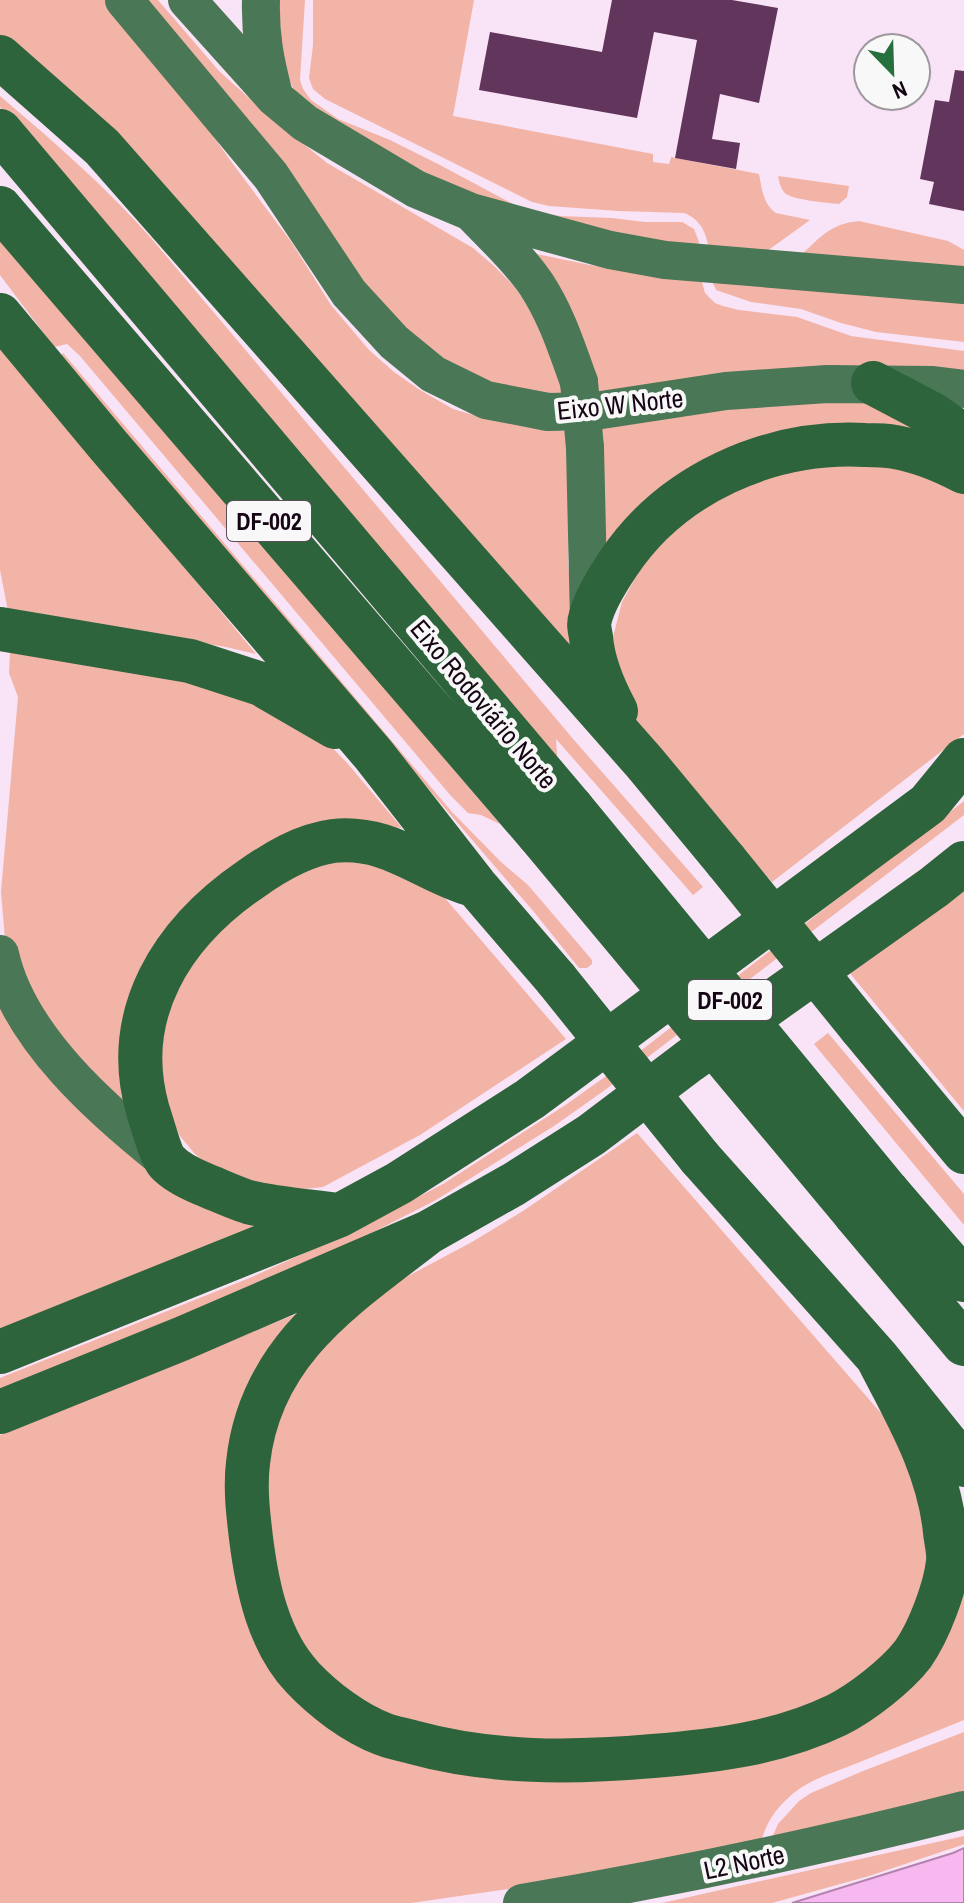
<svg xmlns="http://www.w3.org/2000/svg" width="964" height="1903" font-family="'Archivo Narrow',sans-serif">
  <style>
    .green { fill: #f3b4a8 }
    .water { fill: #f7b8ef; stroke: #b482ae; stroke-width: 2 }
    .building { fill: #62355d }
    .lines { fill: none; stroke-linecap: round; stroke-linejoin: round }
    .major { stroke: #4a7755; stroke-width: 38 }
    .highway { stroke: #2d643c; stroke-width: 44 }
    .major-bridge { stroke: #4a7755; stroke-width: 38 }
    .highway-bridge { stroke: #2d643c; stroke-width: 44 }
    .labels { text-anchor: middle; dominant-baseline: central; stroke-width: 8; stroke-linejoin: round; paint-order: stroke }
    .shield { fill: #f8f8f8; stroke: #5a4e59; stroke-width: 2 }
    .shield-label { font-size: 24px; font-weight: bold; fill: #160515 }
    .street-label { font-size: 26px; fill: #160515; stroke: #f8f8f8 }
  </style>
  <rect width="100%" height="100%" fill="#f9e3f6"/>
  <path class="green" d="M 0,0 L 109,0 L 189,102 L 230,160 L 292,243 L 331,305 L 369,350 L 394,372 L 420,390 L 453,409 L 477,416 L 514,424 L 571,432 L 568,562 L 571,592 L 584,664 L 0,38 Z
    M 145,0 L 158,0 L 219,71 L 268,115 L 327,163 L 473,248 L 493,265 L 514,286 L 532,312 L 567,397 L 470,379 L 405,341 Z
    M 276,0 L 305,0 L 300,80 L 303,89 L 311,100 L 338,119 L 390,140 L 440,165 L 526,211 L 560,216 L 612,218 L 645,222 L 682,222 L 694,229 L 699,242 L 698,247 L 524,220 L 336,129 L 294,90 L 279,58 Z
    M 313,0 L 474,0 L 453,116 L 653,154 L 653,162 L 669,164 L 671,157 L 759,174 C 762,189 763,204 776,213 L 810,220 L 767,251 L 709,248 C 705,231 701,220 684,213 L 618,211 L 549,206 L 532,202 L 325,99 L 313,89 L 309,78 L 313,45 Z
    M 0,96 C 53,141 105,186 151,238 L 574,740 L 703,887 L 693,895 L 556,739 L 558,768 L 0,107 Z
    M 778,176 L 849,186 L 847,197 L 839,204 C 829,203 794,200 786,194 C 781,190 779,182 778,176 Z
    M 859,221 L 948,241 L 964,250 L 964,269 L 799,257 C 820,238 829,224 859,221 Z
    M 0,235 L 500,824 L 481,815 L 468,813 L 451,796 L 80,356 L 67,344 L 54,347 L 0,275 Z
    M 527,252 L 590,265 L 701,278 L 705,293 L 715,303 L 723,306 L 739,310 L 797,317 L 851,336 L 964,351 L 964,372 L 596,393 Z
    M 711,279 L 964,301 L 964,342 L 876,332 L 841,323 L 801,309 L 751,302 L 716,290 Z
    M 0,344 L 256,654 L 226,647 L 34,616 L 204,673 L 320,735 L 348,764 L 402,828 L 346,822 L 206,891 L 137,1117 L 57,1041 L 5,939 L 1,892 L 18,697 L 9,673 L 10,651 L 8,611 L 0,570 Z
    M 63,353 L 452,812 L 501,862 L 528,885 L 592,960 L 592,964 L 587,968 L 579,968 L 534,912 L 283,620 L 61,356 Z
    M 865,401 L 935,429 L 806,432 L 601,574 L 600,485 L 602,426 L 758,404 Z
    M 876,461 L 964,488 L 964,734 L 772,882 L 652,746 L 622,704 L 613,637 L 622,602 L 644,562 L 676,530 L 699,511 L 735,490 L 775,473 Z
    M 964,801 L 964,815 L 605,1090 L 554,1126 L 436,1200 L 313,1263 L 0,1390 L 0,1378 L 252,1277 L 344,1235 L 443,1184 L 567,1104 L 630,1059 Z
    M 337,852 L 438,890 L 566,1039 L 420,1135 L 323,1187 L 295,1190 L 274,1190 L 207,1165 L 194,1153 L 180,1136 L 165,1109 L 159,1031 L 184,974 L 242,899 Z
    M 964,882 L 964,1111 L 848,971 Z
    M 0,993 L 13,1018 L 279,1221 L 0,1333 Z
    M 828,1033 L 964,1194 L 964,1225 L 814,1044 Z
    M 637,1133 L 901,1436 L 936,1532 L 915,1623 L 845,1694 L 735,1728 L 538,1746 L 385,1718 L 309,1661 L 280,1605 L 265,1487 L 277,1417 L 309,1355 L 395,1283 L 472,1242 L 523,1211 Z
    M 311,1308 L 235,1546 L 376,1747 L 791,1747 L 964,1574 L 964,1720 C 928,1735 891,1749 855,1764 C 837,1771 815,1778 799,1789 C 780,1803 766,1820 761,1843 L 599,1876 L 411,1903 L 0,1903 L 0,1435 Z
    M 964,1732 L 964,1801 L 771,1840 L 778,1824 L 799,1801 L 811,1793 L 863,1771 Z
    M 964,1836 L 964,1844 L 962,1845 L 869,1876 L 772,1903 L 662,1903 Z"/>
  <path class="water" d="M 964,1848 L 964,1903 L 792,1903 L 953,1853 Z"/>
  <path class="building" d="M 612,0 L 732,0 L 778,8 L 759,103 L 720,94 L 712,139 L 740,143 L 736,169 L 675,158 L 697,40 L 654,32 L 637,118 L 479,90 L 490,32 L 602,52 Z
    M 955,70 L 964,71 L 964,211 L 929,204 L 934,182 L 920,179 L 935,100 L 949,102 Z"/>
  <g class="lines">
    <path class="major" d="M 124,0 L 271,176 L 349,293 L 394,342 L 433,374 L 486,400 L 548,412 L 595,411 L 726,391 L 827,384 L 933,385 L 964,389
      M 187,0 L 275,98 L 305,123 L 416,189 L 471,212 L 610,250 L 665,260 L 964,285
      M 261,0 C 260,35 265,61 274,95
      M 473,214 C 495,237 519,259 536,284 C 556,314 567,349 579,382
      M 585,448 L 589,620
      M 0,954 C 18,1037 103,1111 166,1161
      M 522,1903 C 671,1878 818,1847 964,1810"/>
    <path class="highway" d="M 0,57 L 102,147 L 644,762 L 726,861
      M 0,131 L 572,808
      M 0,208 L 538,834
      M 0,315 L 108,445 L 373,754 L 476,886 L 556,979
      M 873,383 L 932,414 L 964,436
      M 0,629 L 190,661 L 261,684 L 335,727
      M 616,711 C 603,687 593,663 591,637 C 590,631 588,624 590,619 C 594,601 608,579 618,564 C 671,484 769,440 865,445 C 875,445 885,445 895,447 C 919,451 943,461 964,472
      M 861,1028 L 964,1152
      M 700,1158 L 877,1357 L 964,1465
      M 888,1192 L 964,1280
      M 855,1214 L 964,1344
      M 338,1215 C 309,1211 277,1209 248,1202 C 233,1197 218,1190 203,1184 C 191,1179 176,1172 167,1162 C 160,1154 152,1122 148,1111 C 120,1014 172,933 251,879 C 275,862 303,845 333,841 C 389,835 421,869 470,884
      M 429,1232 C 347,1296 260,1349 248,1463 C 245,1488 248,1513 251,1538 C 257,1586 268,1641 303,1678 C 324,1700 354,1723 383,1734 C 392,1738 403,1739 412,1742 C 492,1764 572,1763 653,1756 C 716,1751 779,1743 837,1715 C 861,1703 896,1676 913,1654 C 929,1631 945,1589 948,1562 C 949,1552 946,1542 945,1532 C 939,1468 906,1413 877,1357
      M 0,1352 L 340,1215 L 399,1183 L 530,1099 L 928,804 L 964,760
      M 0,1412 L 181,1339 L 429,1232 L 514,1184 L 591,1135 L 689,1061 L 934,887 L 964,863"/>
    <path class="major-bridge" d="M 579,382 L 585,448"/>
    <path class="highway-bridge" d="M 572,808 L 888,1192
      M 538,834 L 855,1214
      M 726,861 L 861,1028
      M 556,979 L 700,1158"/>
  </g>
  <g class="labels">
    <g class="shield">
      <rect x="227" y="501" width="84" height="40" rx="6"/>
      <rect x="688" y="980" width="84" height="40" rx="6"/>
    </g>
    <g class="shield-label">
      <text x="269" y="521">DF-002</text>
      <text x="730" y="1000">DF-002</text>
    </g>
    <g class="street-label">
      <text transform="translate(620 404) rotate(-6)">Eixo W Norte</text>
      <text transform="translate(484 704) rotate(50)">Eixo Rodoviário Norte</text>
      <text transform="translate(744 1862) rotate(-12)">L2 Norte</text>
    </g>
  </g>
  <g transform="translate(892 72) rotate(157)"><circle r="38" fill="#f8f8f8" stroke="#9e979d" stroke-width="2"/>
  <path d="M0-6L14 30L0 20L-14 30Z" fill="#26703e"/>
  <text y="-12" font-size="22" font-weight="bold" text-anchor="middle" fill="#160515">N</text>
  </g>
</svg>
